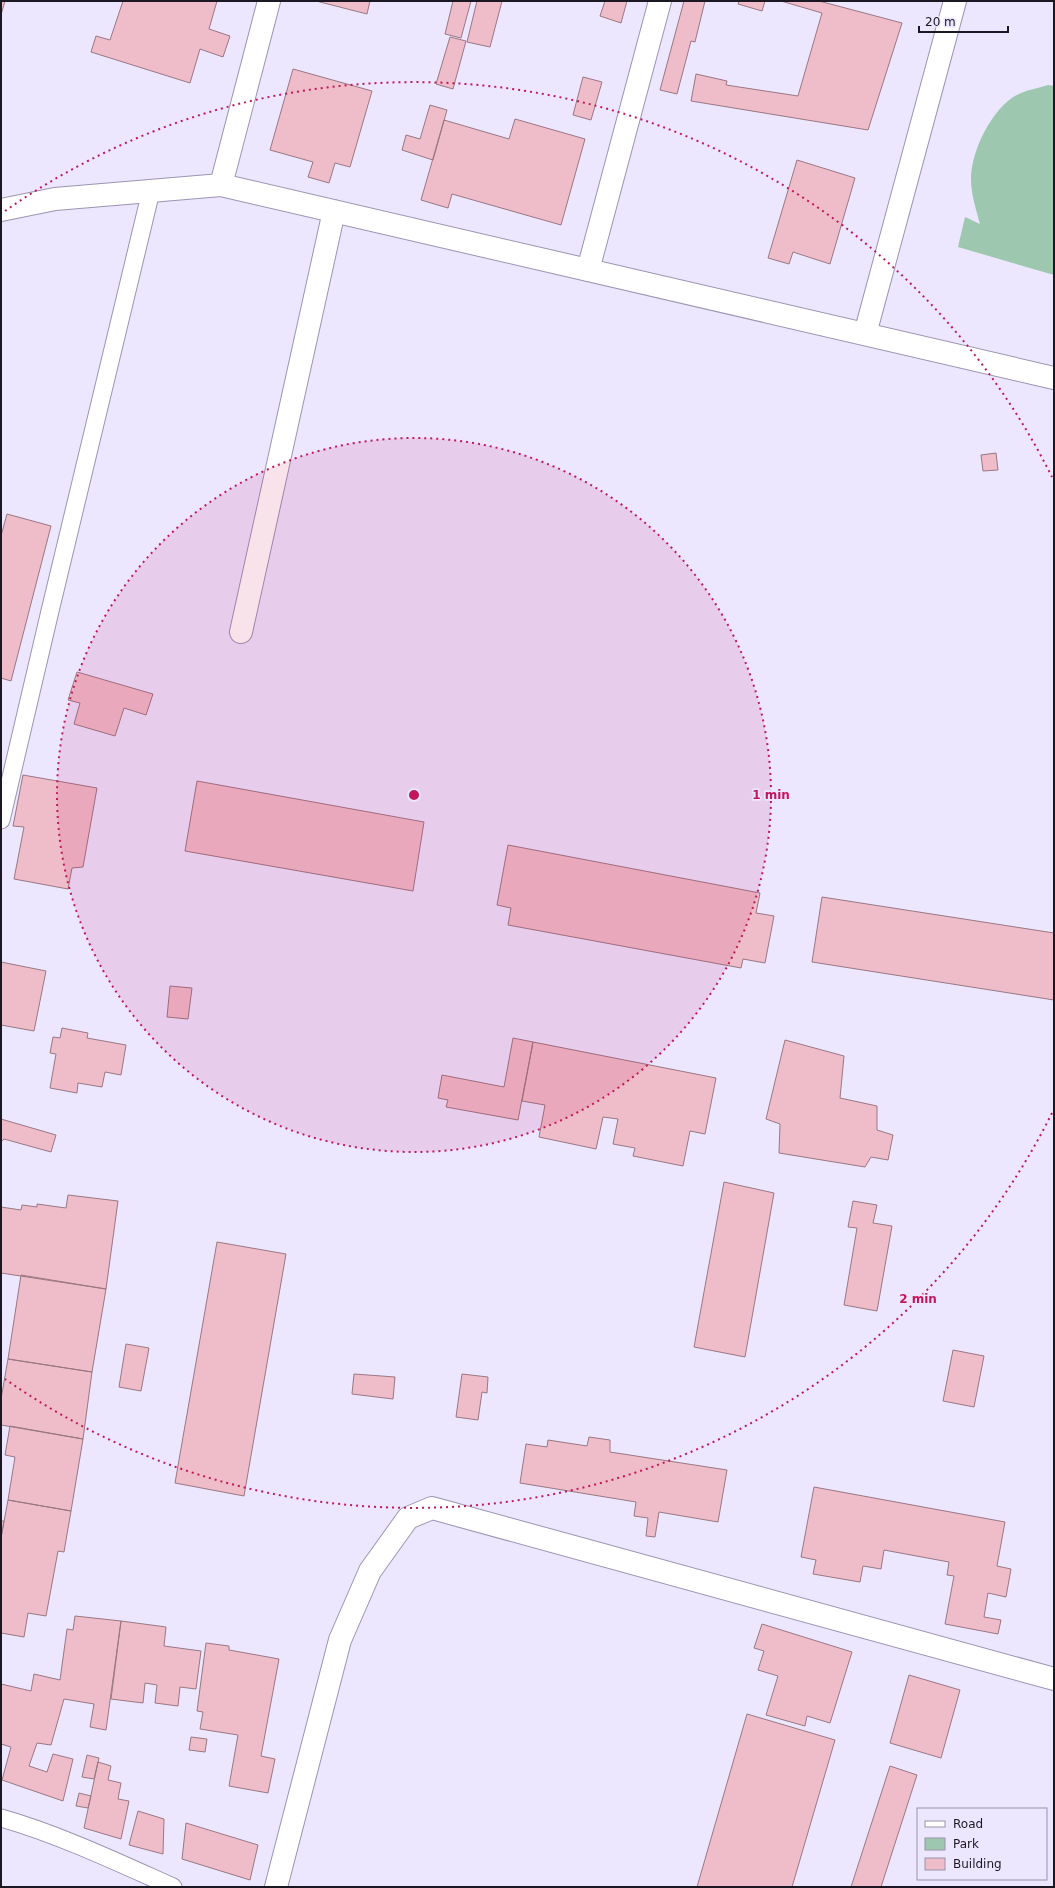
<svg xmlns="http://www.w3.org/2000/svg" width="1055" height="1888" font-family="'DejaVu Sans',sans-serif">
  <style>
    .green { fill: #9ec7af }
    .building { fill: #efbcca; stroke: #997882 }
    .lines { fill: none; stroke-linecap: round; stroke-linejoin: round }
    .lane-casing { stroke: #9c94b1; stroke-width: 19 }
    .street-casing { stroke: #9c94b1; stroke-width: 24 }
    .lane { stroke: #fff; stroke-width: 17 }
    .street { stroke: #fff; stroke-width: 22 }
    .ring { fill: none; stroke: #c2185b; stroke-width: 2; stroke-dasharray: 2 4 }
    .centre { fill: #c2185b; stroke: #ece6ff; stroke-width: 2 }
    .ring-label { font-size: 12px; text-anchor: middle; font-weight: bold; fill: #c2185b; stroke: #ece6ff; stroke-width: 3.5; stroke-linejoin: round; paint-order: stroke }
  </style>
  <rect width="100%" height="100%" fill="#ece6ff"/>
  <path class="green" d="M 1048,85 L 1054,86 L 1054,275 L 958,247 L 965,217 L 980,224 C 976,209 971,194 971,179 C 971,150 994,104 1021,93 C 1030,89 1039,88 1048,85 Z"/>
  <path class="building" d="M 1,1 L 5,1 L 1,15 Z
    M 123,1 L 217,1 L 209,29 L 230,36 L 223,57 L 200,49 L 190,83 L 91,52 L 96,36 L 110,40 Z
    M 316,1 L 370,1 L 367,14 Z
    M 453,1 L 471,1 L 461,38 L 445,34 Z
    M 477,1 L 502,1 L 490,47 L 467,42 Z
    M 605,1 L 627,1 L 621,23 L 600,16 Z
    M 684,1 L 705,1 L 695,42 L 691,41 L 677,94 L 660,90 Z
    M 739,1 L 765,1 L 762,11 L 738,4 Z
    M 781,1 L 819,1 L 902,23 L 868,130 L 691,101 L 696,74 L 727,81 L 726,85 L 798,96 L 822,13 Z
    M 450,37 L 466,41 L 453,89 L 436,84 Z
    M 293,69 L 372,91 L 350,167 L 335,163 L 329,183 L 308,177 L 313,162 L 270,150 Z
    M 583,77 L 602,82 L 591,120 L 573,115 Z
    M 430,105 L 447,110 L 433,160 L 402,150 L 406,135 L 420,139 Z
    M 515,119 L 585,139 L 561,225 L 452,194 L 448,208 L 421,200 L 444,120 L 509,139 Z
    M 797,160 L 855,178 L 830,264 L 793,252 L 789,264 L 768,258 Z
    M 996,453 L 998,470 L 983,471 L 981,455 Z
    M 7,514 L 51,526 L 11,681 L 1,678 L 1,536 Z
    M 77,672 L 153,694 L 146,715 L 124,708 L 115,736 L 74,724 L 80,703 L 68,700 Z
    M 23,775 L 97,788 L 83,867 L 72,868 L 68,889 L 14,879 L 24,827 L 13,826 Z
    M 197,781 L 424,822 L 413,891 L 185,851 Z
    M 508,845 L 760,893 L 756,913 L 774,916 L 765,963 L 743,959 L 741,968 L 508,925 L 511,908 L 497,905 Z
    M 822,897 L 1054,933 L 1054,1000 L 812,962 Z
    M 1,962 L 46,971 L 34,1031 L 1,1025 Z
    M 170,986 L 192,988 L 188,1019 L 167,1017 Z
    M 62,1028 L 88,1033 L 87,1038 L 126,1045 L 121,1075 L 105,1072 L 102,1087 L 78,1083 L 77,1093 L 50,1088 L 56,1054 L 50,1053 L 53,1037 L 60,1038 Z
    M 513,1038 L 533,1042 L 518,1120 L 446,1107 L 448,1100 L 438,1098 L 442,1075 L 504,1087 Z
    M 785,1040 L 844,1056 L 840,1098 L 877,1106 L 877,1130 L 893,1135 L 888,1160 L 871,1157 L 865,1167 L 779,1153 L 780,1124 L 766,1119 Z
    M 533,1042 L 716,1078 L 705,1134 L 690,1131 L 683,1166 L 633,1156 L 635,1148 L 613,1144 L 618,1119 L 603,1117 L 596,1149 L 539,1137 L 545,1105 L 522,1101 Z
    M 1,1119 L 56,1135 L 51,1152 L 4,1139 L 1,1142 Z
    M 724,1182 L 774,1193 L 745,1357 L 694,1347 Z
    M 68,1195 L 118,1201 L 106,1289 L 1,1273 L 1,1207 L 21,1210 L 22,1205 L 37,1207 L 37,1204 L 66,1208 Z
    M 853,1201 L 877,1205 L 873,1223 L 892,1226 L 877,1311 L 844,1305 L 857,1228 L 848,1227 Z
    M 217,1242 L 286,1254 L 244,1496 L 175,1483 Z
    M 21,1275 L 106,1289 L 92,1372 L 8,1359 Z
    M 126,1344 L 149,1348 L 141,1391 L 119,1387 Z
    M 953,1350 L 984,1356 L 974,1407 L 943,1401 Z
    M 8,1359 L 92,1372 L 83,1439 L 1,1425 L 1,1399 Z
    M 354,1374 L 395,1377 L 393,1399 L 352,1394 Z
    M 462,1374 L 488,1377 L 487,1393 L 482,1392 L 478,1420 L 456,1417 Z
    M 10,1426 L 83,1439 L 71,1511 L 8,1500 L 15,1457 L 5,1455 Z
    M 589,1437 L 610,1440 L 610,1452 L 727,1470 L 718,1522 L 659,1512 L 655,1537 L 646,1536 L 648,1518 L 634,1516 L 636,1502 L 520,1483 L 526,1444 L 547,1447 L 548,1440 L 587,1446 Z
    M 814,1487 L 1005,1522 L 997,1566 L 1011,1569 L 1006,1597 L 988,1593 L 984,1617 L 1001,1620 L 998,1634 L 945,1624 L 954,1576 L 947,1575 L 949,1562 L 884,1550 L 881,1569 L 863,1566 L 860,1582 L 813,1574 L 816,1560 L 801,1557 Z
    M 8,1500 L 71,1511 L 64,1552 L 58,1551 L 46,1616 L 28,1613 L 24,1637 L 1,1633 L 1,1538 Z
    M 1,1521 L 4,1521 L 1,1538 Z
    M 75,1616 L 121,1621 L 106,1730 L 90,1727 L 94,1704 L 64,1699 L 51,1745 L 37,1743 L 29,1766 L 47,1772 L 53,1754 L 73,1759 L 63,1801 L 2,1780 L 11,1747 L 1,1744 L 1,1684 L 31,1691 L 34,1674 L 60,1680 L 67,1629 L 73,1630 Z
    M 121,1621 L 166,1627 L 164,1646 L 201,1651 L 196,1689 L 180,1687 L 178,1706 L 155,1703 L 157,1685 L 145,1683 L 143,1703 L 111,1699 Z
    M 762,1624 L 852,1652 L 830,1723 L 807,1716 L 805,1726 L 766,1715 L 778,1676 L 758,1670 L 764,1651 L 754,1648 Z
    M 206,1643 L 229,1646 L 229,1650 L 279,1659 L 261,1756 L 275,1759 L 268,1793 L 229,1786 L 238,1735 L 200,1729 L 203,1712 L 197,1711 Z
    M 909,1675 L 960,1690 L 941,1758 L 890,1743 Z
    M 747,1714 L 835,1740 L 792,1887 L 697,1887 Z
    M 191,1737 L 207,1739 L 205,1752 L 189,1750 Z
    M 87,1755 L 99,1758 L 94,1779 L 82,1777 Z
    M 98,1762 L 111,1766 L 108,1780 L 121,1783 L 118,1799 L 129,1801 L 121,1839 L 84,1828 Z
    M 890,1766 L 917,1775 L 881,1887 L 851,1887 Z
    M 79,1793 L 91,1796 L 88,1808 L 76,1806 Z
    M 138,1811 L 164,1819 L 163,1854 L 129,1845 Z
    M 186,1823 L 258,1845 L 250,1880 L 182,1859 Z"/>
  <g class="lines">
    <g class="lane-casing">
      <path id="lane" d="M 1,820 L 50,611 L 151,191
        M 1,1818 C 60,1835 117,1862 173,1887"/>
    </g>
    <g class="street-casing">
      <path id="street" d="M 221,185 L 269,1
        M 1,210 L 55,199 L 221,185 L 1054,378
        M 588,270 L 660,1
        M 865,334 L 955,1
        M 241,632 L 334,211
        M 276,1887 L 340,1640 L 370,1571 L 408,1518 L 432,1508 L 1054,1679"/>
    </g>
    <use href="#lane" class="lane"/>
    <use href="#street" class="street"/>
  </g>
  <circle cx="414" cy="795" r="357" fill="#c2185b" fill-opacity=".12"/>
  <g class="ring">
    <circle cx="414" cy="795" r="357"/>
    <path d="M1052 1113A713 713 0 0 1 5 1379M5 211A713 713 0 0 1 1052 477"/>
  </g>
  <circle cx="414" cy="795" r="6" class="centre"/>
  <g class="ring-label">
    <text x="771" y="799">1 min</text>
    <text x="918" y="1303">2 min</text>
  </g>
  <rect width="1055" height="1888" fill="none" stroke="#1b1823" stroke-width="4"/>
  <rect x="917" y="1808" width="130" height="72" fill="#ece6ff" stroke="#9894a7"/>
  <rect x="925" y="1821" width="20" height="6" fill="#ffffff" stroke="#9894a7"/>
  <text x="953" y="1828" font-size="12" fill="#1b1823">Road</text>
  <rect x="925" y="1838" width="20" height="12" fill="#9ec7af" stroke="#9894a7"/>
  <text x="953" y="1848" font-size="12" fill="#1b1823">Park</text>
  <rect x="925" y="1858" width="20" height="12" fill="#efbcca" stroke="#9894a7"/>
  <text x="953" y="1868" font-size="12" fill="#1b1823">Building</text>
  <path d="M919 26v6h89v-6" fill="none" stroke="#1b1823" stroke-width="2"/>
  <text x="925" y="26" font-size="12" fill="#1b1823" stroke="#ece6ff" stroke-width="3" paint-order="stroke">20 m</text>
</svg>
